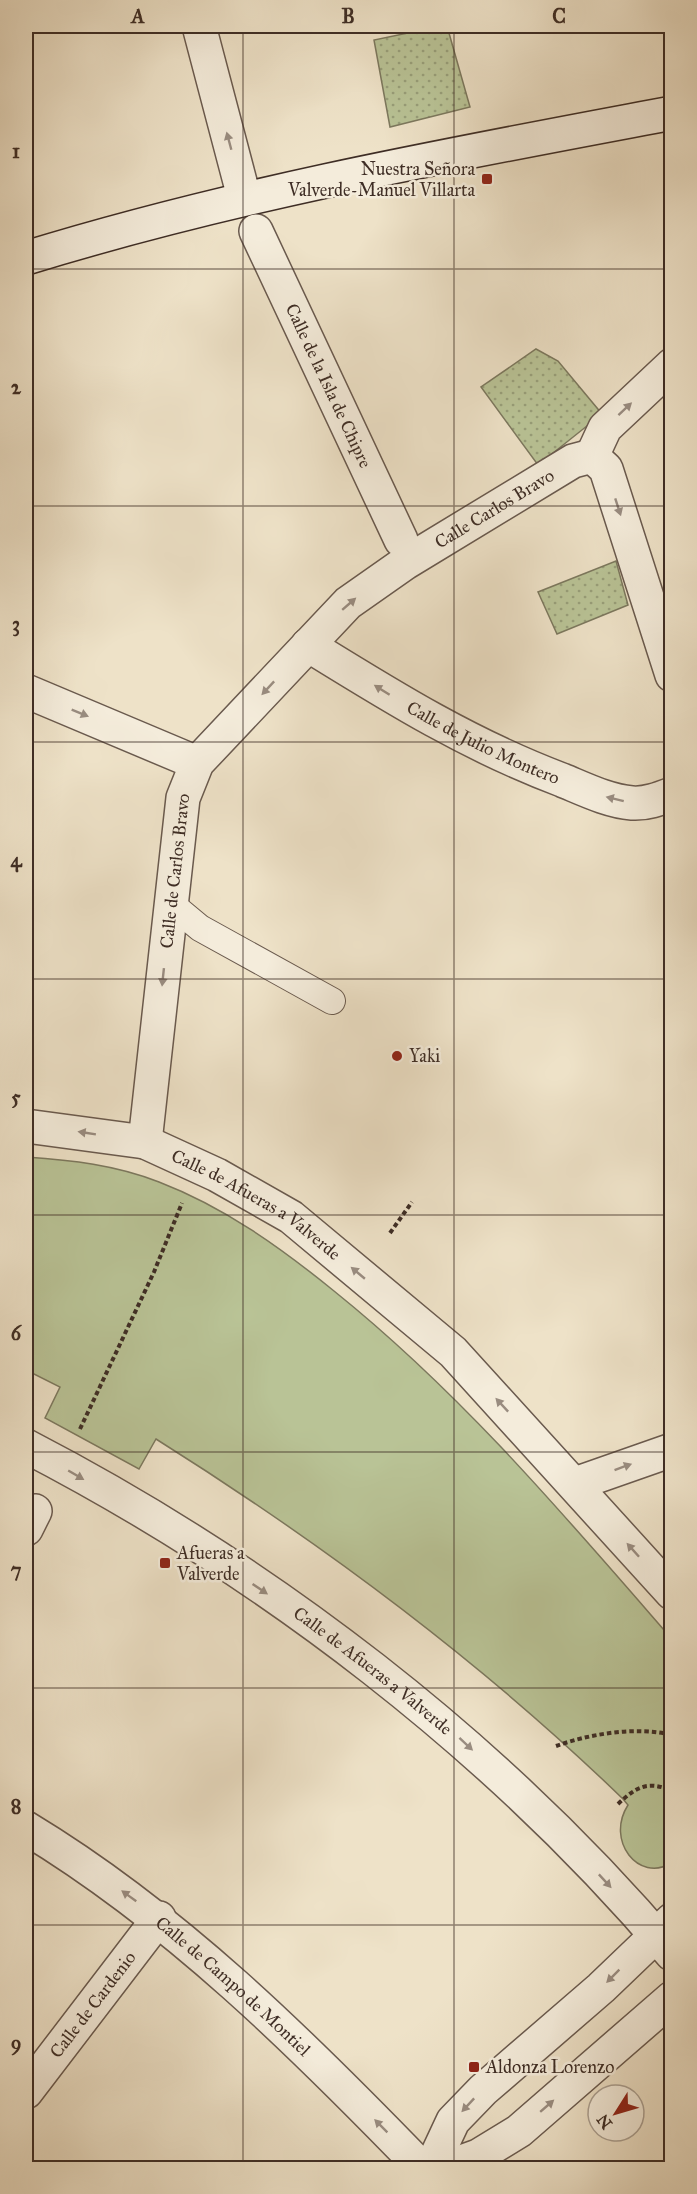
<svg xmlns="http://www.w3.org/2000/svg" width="697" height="2194" font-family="'IM FELL Great Primer',serif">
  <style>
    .grass { fill: url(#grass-dots); stroke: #7c785e; stroke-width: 1.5 }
    .park { fill: #b9c396; stroke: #7c785e; stroke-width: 1.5 }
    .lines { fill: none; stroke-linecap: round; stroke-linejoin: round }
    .service-casing { stroke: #6a5a4e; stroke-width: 28 }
    .pedestrian-casing { stroke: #6a5a4e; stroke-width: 36 }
    .minor-casing { stroke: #6a5a4e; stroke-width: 36 }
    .tertiary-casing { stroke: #6a5a4e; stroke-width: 36 }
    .secondary-casing { stroke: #3e2d25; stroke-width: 36 }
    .path { stroke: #3e2d25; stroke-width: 4; stroke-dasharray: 4.5 3; stroke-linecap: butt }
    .service { stroke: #f4ecdb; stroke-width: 26 }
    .pedestrian { stroke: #f4ecdb; stroke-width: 33 }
    .minor { stroke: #f4ecdb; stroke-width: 33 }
    .tertiary { stroke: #f4ecdb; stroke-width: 33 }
    .secondary { stroke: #f4ecdb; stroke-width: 33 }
    .oneway { fill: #998c80 }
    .grid { fill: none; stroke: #3e2d25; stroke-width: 1.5; stroke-opacity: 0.55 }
    .poi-dot { fill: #8f2418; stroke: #f4ecdb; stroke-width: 2 }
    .labels { text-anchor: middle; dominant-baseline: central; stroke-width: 5; stroke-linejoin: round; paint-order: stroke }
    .poi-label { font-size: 18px; fill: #3e2d25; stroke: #f4ecdb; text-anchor: start }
    .street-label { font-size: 18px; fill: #3e2d25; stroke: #f4ecdb }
    .neatline { fill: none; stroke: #3e2d25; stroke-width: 2 }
    .grid-label { font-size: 20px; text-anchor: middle; font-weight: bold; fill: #3e2d25 }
  </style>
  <defs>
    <pattern id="grass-dots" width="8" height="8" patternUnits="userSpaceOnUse" patternTransform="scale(1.5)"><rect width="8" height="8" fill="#b9c396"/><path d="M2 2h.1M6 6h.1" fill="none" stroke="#989f7a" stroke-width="1.8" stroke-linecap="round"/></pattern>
  </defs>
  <rect width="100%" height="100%" fill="#eee2c8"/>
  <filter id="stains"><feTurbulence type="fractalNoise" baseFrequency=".00333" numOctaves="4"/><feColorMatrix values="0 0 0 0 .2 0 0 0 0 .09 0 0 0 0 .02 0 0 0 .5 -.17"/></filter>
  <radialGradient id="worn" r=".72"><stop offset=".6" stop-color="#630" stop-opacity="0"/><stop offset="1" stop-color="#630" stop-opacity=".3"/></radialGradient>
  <path class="grass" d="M 425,26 L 447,26 L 470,107 L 390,127 L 374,40 L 427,29 Z
    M 536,349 L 558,361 L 602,414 L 538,465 L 481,387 Z
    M 616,561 L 628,605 L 557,634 L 538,592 Z"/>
  <path class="park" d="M 26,1157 C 71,1160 116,1165 159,1182 C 224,1207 280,1247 334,1291 C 461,1393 565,1516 671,1638 L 671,1863 C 639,1883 605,1841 628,1805 L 623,1799 C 481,1661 323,1544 156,1439 L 139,1469 L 45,1418 L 60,1387 L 26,1370 Z"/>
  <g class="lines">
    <g class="service-casing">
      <path id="service" d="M 170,903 L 200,928 L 332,1001"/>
    </g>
    <g class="pedestrian-casing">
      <g id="pedestrian">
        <path id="s1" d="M 256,231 L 401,540"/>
        <path d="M 26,1529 L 35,1511"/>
      </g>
    </g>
    <g class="minor-casing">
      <g id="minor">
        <path d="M 199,26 L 244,197"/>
        <path d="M 592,456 L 606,469 L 672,675"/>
        <path d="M 592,456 L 605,428 L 672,365"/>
        <path id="s2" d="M 308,645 C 392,697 469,745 562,780 C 584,789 608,801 632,803 C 646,804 659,799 672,794"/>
        <path d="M 26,691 L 197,763"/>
        <path id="s3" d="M 145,1142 L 183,798 L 197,763 L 348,603 L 405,563 L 573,461 L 592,456"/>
        <path d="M 575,1484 L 672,1450"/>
        <path id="s4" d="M 26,1828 C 175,1918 301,2043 422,2168"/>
        <path id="s5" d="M 26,2092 L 159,1918"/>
        <path d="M 431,2168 L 453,2121 L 483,2090 L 601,1988 L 672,1920"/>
        <path d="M 445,2168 L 478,2156 L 519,2131 L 672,1998"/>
      </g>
    </g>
    <g class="tertiary-casing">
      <g id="tertiary">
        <path id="s6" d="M 26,1126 L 145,1142 L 217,1175 L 291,1217 L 453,1352 L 672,1593"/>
        <path id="s7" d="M 26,1446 C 267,1571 496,1746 672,1954"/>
      </g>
    </g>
    <g class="secondary-casing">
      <path id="secondary" d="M 26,258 C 237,193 454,154 672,113"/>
    </g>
    <path class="path" d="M 390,1233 L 412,1202
      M 80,1429 L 154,1272 L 182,1203
      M 556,1746 C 589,1734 637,1726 672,1735
      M 618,1804 C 636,1787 648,1780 672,1791"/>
    <use href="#service" class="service"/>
    <use href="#pedestrian" class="pedestrian"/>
    <use href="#minor" class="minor"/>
    <use href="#tertiary" class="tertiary"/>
    <use href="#secondary" class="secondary"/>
  </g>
  <defs><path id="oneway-solid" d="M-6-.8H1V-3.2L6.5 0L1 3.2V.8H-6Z" transform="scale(1.5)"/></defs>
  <g class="oneway">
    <use href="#oneway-solid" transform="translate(229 141) rotate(-105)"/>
    <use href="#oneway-solid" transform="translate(625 409) rotate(-43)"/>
    <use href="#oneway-solid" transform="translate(618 507) rotate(72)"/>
    <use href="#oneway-solid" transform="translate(349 604) rotate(-41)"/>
    <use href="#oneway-solid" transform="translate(268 688) rotate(133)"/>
    <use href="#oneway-solid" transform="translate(382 690) rotate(-148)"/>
    <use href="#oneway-solid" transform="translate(80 713) rotate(22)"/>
    <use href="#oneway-solid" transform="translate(615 799) rotate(-166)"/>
    <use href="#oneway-solid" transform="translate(163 977) rotate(96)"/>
    <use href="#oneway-solid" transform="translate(87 1133) rotate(-171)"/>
    <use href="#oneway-solid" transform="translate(358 1273) rotate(-140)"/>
    <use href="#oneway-solid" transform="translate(502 1405) rotate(-133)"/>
    <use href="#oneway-solid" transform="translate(623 1467) rotate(-20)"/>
    <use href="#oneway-solid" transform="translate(76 1475) rotate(30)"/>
    <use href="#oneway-solid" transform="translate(633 1550) rotate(-132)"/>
    <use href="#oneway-solid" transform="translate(260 1589) rotate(34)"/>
    <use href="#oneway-solid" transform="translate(466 1744) rotate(43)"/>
    <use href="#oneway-solid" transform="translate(605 1881) rotate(47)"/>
    <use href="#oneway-solid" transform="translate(129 1896) rotate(-144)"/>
    <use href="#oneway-solid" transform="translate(613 1976) rotate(135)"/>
    <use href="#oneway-solid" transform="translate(468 2105) rotate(133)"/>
    <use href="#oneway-solid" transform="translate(547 2106) rotate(-41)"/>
    <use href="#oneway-solid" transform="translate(381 2126) rotate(-135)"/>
  </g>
  <path class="grid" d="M 243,26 L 243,2168M 454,26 L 454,2168M 26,269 L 672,269M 26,506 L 672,506M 26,742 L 672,742M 26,979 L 672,979M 26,1215 L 672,1215M 26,1452 L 672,1452M 26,1688 L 672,1688M 26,1925 L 672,1925"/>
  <g class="poi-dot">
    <rect x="481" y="173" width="12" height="12" rx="3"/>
    <circle cx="397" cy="1056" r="6"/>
    <rect x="159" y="1557" width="12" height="12" rx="3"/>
    <rect x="468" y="2061" width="12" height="12" rx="3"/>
  </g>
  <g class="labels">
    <g class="poi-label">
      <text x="475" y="169" text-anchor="end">Nuestra Señora<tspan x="475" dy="21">Valverde-Manuel Villarta</tspan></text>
      <text x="409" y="1056">Yaki</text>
      <text x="177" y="1553">Afueras a<tspan x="177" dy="21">Valverde</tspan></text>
      <text x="486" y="2067">Aldonza Lorenzo</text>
    </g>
    <g class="street-label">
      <text stroke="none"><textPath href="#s1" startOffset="171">Calle de la Isla de Chipre</textPath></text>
      <text stroke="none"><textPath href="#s3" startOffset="778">Calle Carlos Bravo</textPath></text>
      <text stroke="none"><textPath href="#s2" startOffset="201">Calle de Julio Montero</textPath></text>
      <text stroke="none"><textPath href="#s3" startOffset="273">Calle de Carlos Bravo</textPath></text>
      <text stroke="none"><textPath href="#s6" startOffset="248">Calle de Afueras a Valverde</textPath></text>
      <text stroke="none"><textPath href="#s7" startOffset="414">Calle de Afueras a Valverde</textPath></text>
      <text stroke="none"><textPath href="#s4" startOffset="261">Calle de Campo de Montiel</textPath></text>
      <text stroke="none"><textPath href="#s5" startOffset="110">Calle de Cardenio</textPath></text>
    </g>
  </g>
  <rect width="697" height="2194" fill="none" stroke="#eee2c8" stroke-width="66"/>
  <g transform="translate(616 2113) rotate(233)"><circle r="28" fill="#f4ecdb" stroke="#aba092" stroke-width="1.5"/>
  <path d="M0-4.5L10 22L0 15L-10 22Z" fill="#8f2418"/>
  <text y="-9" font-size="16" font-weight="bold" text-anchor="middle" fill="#3e2d25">N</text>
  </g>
  <rect x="33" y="33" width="631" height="2128" class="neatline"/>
  <g class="grid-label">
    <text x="138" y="23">A</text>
    <text x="348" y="23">B</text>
    <text x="559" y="23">C</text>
    <text x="16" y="158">1</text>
    <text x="16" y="394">2</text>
    <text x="16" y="631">3</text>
    <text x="16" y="867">4</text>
    <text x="16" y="1104">5</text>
    <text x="16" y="1340">6</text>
    <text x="16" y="1577">7</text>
    <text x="16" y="1813">8</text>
    <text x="16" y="2050">9</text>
  </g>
  <rect width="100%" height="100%" filter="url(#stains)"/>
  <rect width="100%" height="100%" fill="url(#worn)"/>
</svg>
